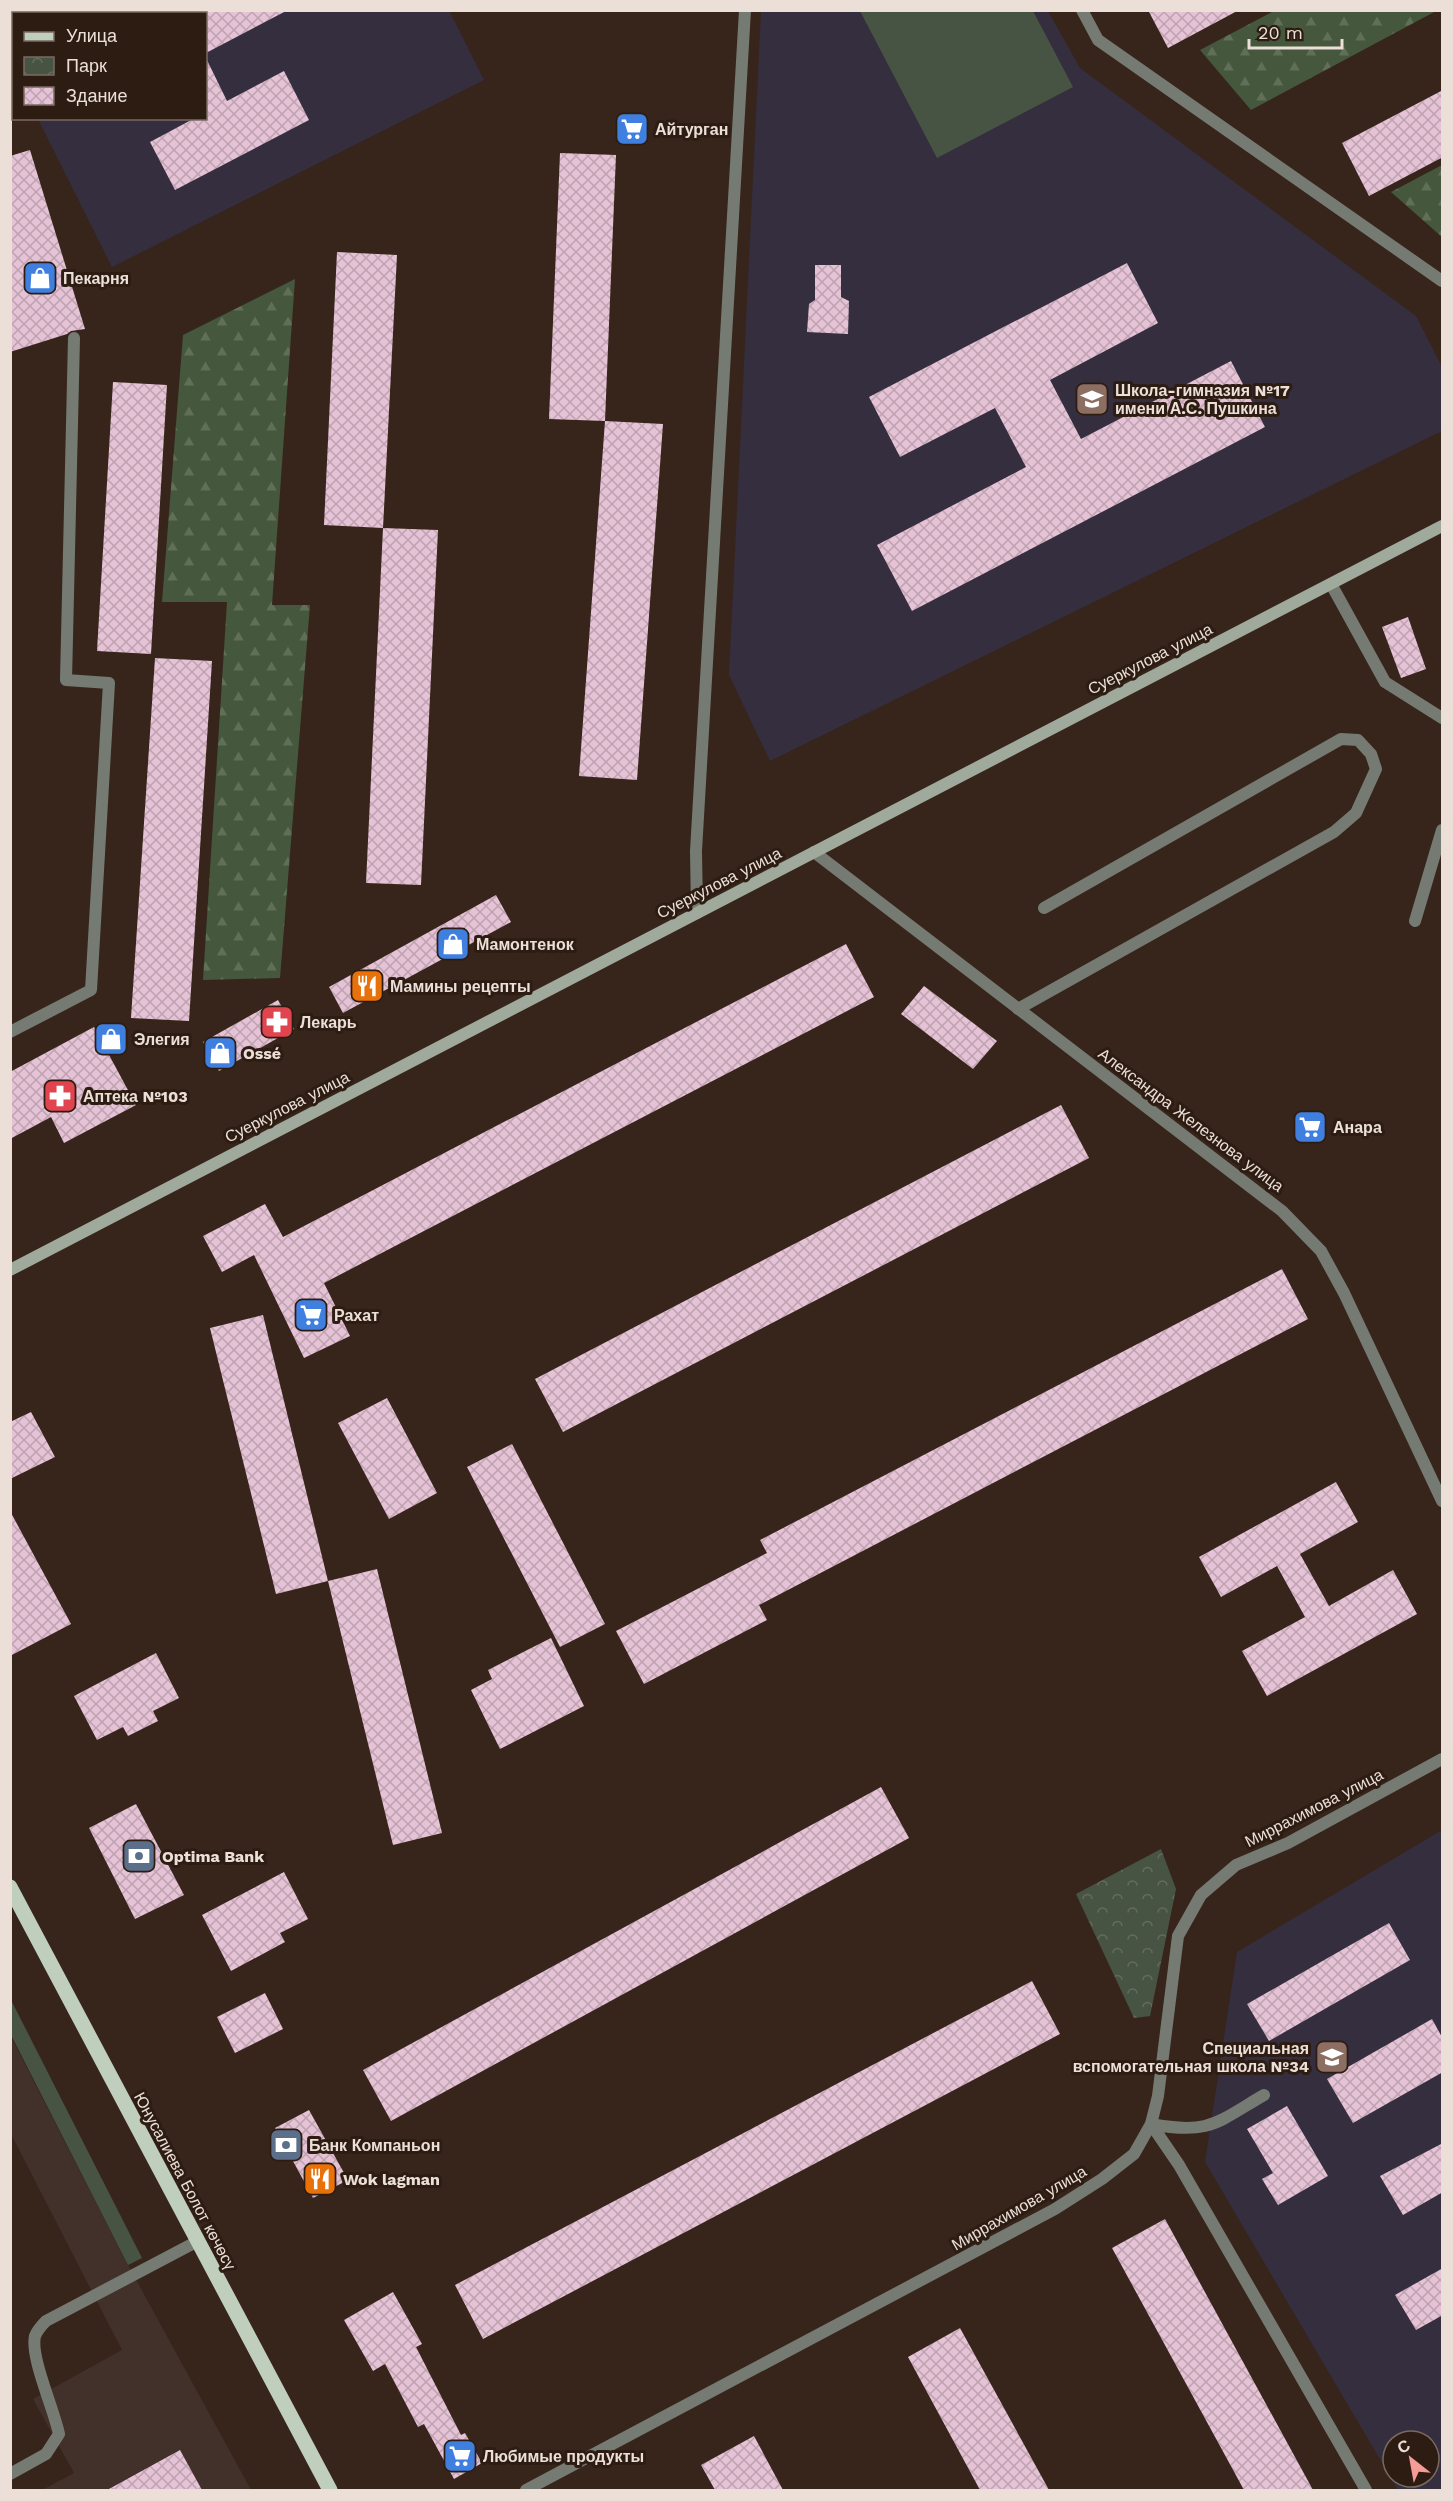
<svg xmlns="http://www.w3.org/2000/svg" width="1453" height="2501" font-family="'Work Sans',sans-serif">
  <style>
    .commercial { fill: #42302a }
    .education { fill: #352e3e; fill-rule: evenodd }
    .green { fill: #485443 }
    .forest { fill: url(#forest-firs) }
    .park { fill: url(#park-crowns) }
    .building { fill: url(#building-cross-hatch) }
    .lines { fill: none; stroke-linecap: round; stroke-linejoin: round }
    .service { stroke: #757b73; stroke-width: 12 }
    .minor { stroke: #757b73; stroke-width: 12 }
    .secondary { stroke: #9faa9d; stroke-width: 12 }
    .primary { stroke: #c0cebd; stroke-width: 15 }
    .labels { text-anchor: middle; dominant-baseline: central; stroke-width: 6; stroke-linejoin: round; paint-order: stroke }
    .poi-label { font-size: 16px; font-weight: bold; fill: #ebdfd8; stroke: #2d1c12; text-anchor: start }
    .street-label { font-size: 16px; fill: #ebdfd8; stroke: #2d1c12 }
  </style>
  <defs>
    <pattern id="forest-firs" width="22" height="20" patternUnits="userSpaceOnUse" patternTransform="scale(1.5)"><rect width="22" height="20" fill="#45573d"/><path d="M5 1l3.5 6h-7zM16 11l3.5 6h-7z" fill="#606f58"/></pattern>
    <pattern id="park-crowns" width="20" height="18" patternUnits="userSpaceOnUse" patternTransform="scale(1.5)"><rect width="20" height="18" fill="#485443"/><path d="M2 6a3 3 0 1 1 6 0M12 15a3 3 0 1 1 6 0" fill="none" stroke="#636c5d"/></pattern>
    <pattern id="building-cross-hatch" width="8" height="8" patternUnits="userSpaceOnUse" patternTransform="scale(1.5)"><rect width="8" height="8" fill="#e5c2d5"/><path d="M0 0l8 8M0 8l8-8" fill="none" stroke="#bda2b0"/></pattern>
  </defs>
  <rect width="100%" height="100%" fill="#37251b"/>
  <path class="commercial" d="M 10,2035 L 128,2265 L 251,2490 L 202,2490 L 180,2450 L 106,2490 L 42,2490 L 74,2473 L 33,2399 L 122,2350 L 11,2134 Z"/>
  <path class="education" d="M 449,10 L 484,80 L 112,267 L 38,119 L 206,118 L 206,14 L 14,14 L 13,70 L 11,64 L 11,11 Z
    M 761,11 L 1048,11 L 1080,68 L 1416,316 L 1442,367 L 1442,431 L 770,761 L 729,675 Z
    M 1442,1830 L 1442,2490 L 1398,2490 L 1205,2162 L 1237,1952 ZM 1393,2441 L 1429,2441 L 1429,2477 L 1393,2477 Z"/>
  <path class="green" d="M 860,11 L 1033,11 L 1073,87 L 937,158 Z
    M 11,2000 L 142,2258 L 128,2265 L 11,2035 Z"/>
  <path class="forest" d="M 1274,11 L 1274,10 L 1436,11 L 1251,110 L 1200,50 Z
    M 1442,165 L 1442,237 L 1391,192 Z
    M 295,279 L 272,605 L 310,605 L 280,978 L 203,980 L 227,602 L 162,602 L 183,335 Z"/>
  <path class="park" d="M 1161,1849 L 1176,1889 L 1150,2016 L 1134,2018 L 1076,1894 Z"/>
  <path class="building" d="M 206,10 L 288,10 L 206,53 Z
    M 1148,10 L 1239,10 L 1168,48 Z
    M 206,58 L 227,101 L 284,71 L 309,120 L 175,190 L 150,142 L 195,118 L 206,118 Z
    M 1443,90 L 1443,157 L 1369,196 L 1342,143 Z
    M 30,150 L 85,329 L 71,331 L 67,334 L 10,352 L 10,156 Z
    M 560,153 L 616,155 L 605,421 L 549,419 Z
    M 337,252 L 397,255 L 383,528 L 324,525 Z
    M 1127,263 L 1158,323 L 1050,380 L 1081,439 L 1231,361 L 1265,427 L 912,611 L 877,545 L 1026,467 L 995,408 L 900,457 L 869,397 Z
    M 815,265 L 841,265 L 841,297 L 849,301 L 848,334 L 807,332 L 809,304 L 815,300 Z
    M 113,382 L 167,385 L 151,654 L 97,651 Z
    M 605,421 L 663,424 L 637,780 L 579,776 Z
    M 383,528 L 438,530 L 421,885 L 366,883 Z
    M 1408,617 L 1426,669 L 1401,678 L 1382,627 Z
    M 155,658 L 212,661 L 189,1021 L 131,1018 Z
    M 496,895 L 511,922 L 343,1013 L 329,987 Z
    M 846,944 L 874,997 L 324,1283 L 350,1336 L 304,1358 L 254,1255 L 222,1272 L 203,1236 L 265,1204 L 283,1237 Z
    M 924,986 L 997,1041 L 973,1069 L 901,1014 Z
    M 278,1000 L 294,1029 L 219,1071 L 203,1042 Z
    M 94,1027 L 136,1105 L 64,1143 L 51,1117 L 10,1139 L 10,1072 Z
    M 1061,1105 L 1089,1158 L 563,1432 L 535,1379 Z
    M 1282,1269 L 1308,1319 L 759,1605 L 767,1620 L 644,1684 L 616,1631 L 767,1553 L 760,1540 Z
    M 263,1315 L 328,1581 L 276,1594 L 210,1328 Z
    M 387,1398 L 437,1493 L 389,1519 L 338,1423 Z
    M 31,1412 L 55,1457 L 10,1479 L 10,1422 Z
    M 512,1444 L 605,1624 L 560,1647 L 467,1467 Z
    M 1336,1482 L 1358,1522 L 1300,1554 L 1329,1606 L 1393,1570 L 1417,1614 L 1267,1696 L 1242,1651 L 1305,1617 L 1277,1566 L 1221,1597 L 1199,1557 Z
    M 10,1511 L 71,1624 L 10,1656 Z
    M 377,1569 L 442,1833 L 393,1845 L 328,1581 Z
    M 551,1638 L 584,1706 L 500,1749 L 471,1690 L 492,1679 L 488,1670 Z
    M 156,1653 L 179,1698 L 153,1711 L 158,1721 L 128,1736 L 123,1727 L 97,1740 L 74,1696 Z
    M 881,1787 L 909,1838 L 391,2121 L 363,2070 Z
    M 136,1804 L 184,1895 L 135,1919 L 89,1828 Z
    M 284,1872 L 308,1919 L 280,1933 L 285,1942 L 231,1971 L 202,1915 Z
    M 1389,1923 L 1410,1960 L 1269,2041 L 1247,2004 Z
    M 1032,1981 L 1060,2034 L 483,2339 L 455,2285 Z
    M 265,1993 L 283,2029 L 235,2053 L 217,2017 Z
    M 1432,2019 L 1443,2039 L 1443,2072 L 1353,2123 L 1327,2079 Z
    M 1287,2106 L 1328,2176 L 1278,2205 L 1262,2179 L 1273,2173 L 1247,2129 Z
    M 309,2110 L 348,2180 L 313,2198 L 275,2128 Z
    M 1443,2143 L 1443,2192 L 1403,2215 L 1380,2176 Z
    M 1165,2219 L 1313,2490 L 1244,2490 L 1112,2248 Z
    M 1443,2268 L 1443,2315 L 1416,2330 L 1395,2295 Z
    M 393,2292 L 422,2344 L 416,2347 L 461,2435 L 465,2433 L 482,2463 L 454,2479 L 424,2424 L 418,2427 L 385,2364 L 373,2371 L 344,2320 Z
    M 960,2328 L 1049,2490 L 980,2490 L 908,2357 Z
    M 754,2436 L 783,2490 L 715,2490 L 701,2465 Z
    M 180,2450 L 202,2490 L 107,2490 Z"/>
  <g class="lines">
    <path class="service" d="M 1082,10 L 1098,40 L 1442,281
      M 1331,584 L 1385,682 L 1442,718
      M 697,913 L 696,851 L 745,10
      M 1415,921 L 1442,830
      M 1018,1009 L 1334,832 L 1356,813 L 1376,769 L 1371,754 L 1358,740 L 1341,739 L 1044,908
      M 10,1032 L 91,990 L 109,683 L 66,680 L 74,338
      M 1151,2124 L 1179,2165 L 1366,2490
      M 1151,2124 C 1209,2135 1216,2123 1264,2095
      M 10,2474 L 46,2454 L 59,2434 C 54,2409 30,2357 35,2336 C 37,2331 42,2325 46,2321 L 196,2242"/>
    <path class="minor" d="M 814,852 L 1282,1211 L 1321,1251 L 1344,1293 L 1442,1501
      M 526,2490 L 1055,2209 L 1102,2179 L 1134,2154 L 1151,2124 L 1158,2096 L 1178,1936 L 1201,1895 L 1236,1865 L 1288,1843 L 1442,1759"/>
    <path class="secondary" d="M 10,1270 L 1442,526"/>
    <path class="primary" d="M 10,1887 L 330,2490"/>
  </g>
  <defs>
    <g id="supermarket-square" transform="scale(1.725)"><rect x="-9" y="-9" width="18" height="18" rx="4" fill="#3f7fe0" stroke="#2d1c12"/><path d="M-6-5.5h2.5l.6 2H6L4.5 2H-2.5L-4.4-4H-6ZM-1.5 3.2a1.3 1.3 0 1 0 .1 0ZM3 3.2a1.3 1.3 0 1 0 .1 0Z" fill="#fff"/></g>
    <g id="shop-square" transform="scale(1.725)"><rect x="-9" y="-9" width="18" height="18" rx="4" fill="#3f7fe0" stroke="#2d1c12"/><path d="M-5-2.5h2.3a2.7 3.5 0 0 1 5.4 0H5L5.5 6h-11ZM-1.5-2.5h3a1.5 2.3 0 0 0-3 0Z" fill="#fff"/></g>
    <g id="school-square" transform="scale(1.725)"><rect x="-9" y="-9" width="18" height="18" rx="4" fill="#8d6e63" stroke="#2d1c12"/><path d="M0-5L7-2L0 1L-7-2ZM-4 1L0 2.5L4 1V4Q0 6-4 4Z" fill="#fff"/></g>
    <g id="restaurant-square" transform="scale(1.725)"><rect x="-9" y="-9" width="18" height="18" rx="4" fill="#e8710a" stroke="#2d1c12"/><path d="M-5-6h1v4h1v-4h1v4h1v-4h1v5L-1.5 .5V6h-2V.5L-5-1ZM5-6V6H3V1.5H1.5Q1.5-4 5-6Z" fill="#fff"/></g>
    <g id="pharmacy-square" transform="scale(1.725)"><rect x="-9" y="-9" width="18" height="18" rx="4" fill="#e0444e" stroke="#2d1c12"/><path d="M-2-6h4v4h4v4h-4v4h-4v-4h-4v-4h4Z" fill="#fff"/></g>
    <g id="bank-square" transform="scale(1.725)"><rect x="-9" y="-9" width="18" height="18" rx="4" fill="#5c6f8a" stroke="#2d1c12"/><path d="M-6-4H6V4H-6ZM0-2.3a2.3 2.3 0 1 0 0 4.6a2.3 2.3 0 1 0 0-4.6Z" fill="#fff"/></g>
  </defs>
  <g fill-rule="evenodd">
    <use href="#supermarket-square" x="632" y="129"/>
    <use href="#shop-square" x="40" y="278"/>
    <use href="#school-square" x="1092" y="399"/>
    <use href="#shop-square" x="453" y="944"/>
    <use href="#restaurant-square" x="367" y="986"/>
    <use href="#pharmacy-square" x="277" y="1022"/>
    <use href="#shop-square" x="111" y="1039"/>
    <use href="#shop-square" x="220" y="1053"/>
    <use href="#pharmacy-square" x="60" y="1096"/>
    <use href="#supermarket-square" x="1310" y="1127"/>
    <use href="#supermarket-square" x="311" y="1315"/>
    <use href="#bank-square" x="139" y="1856"/>
    <use href="#school-square" x="1332" y="2057"/>
    <use href="#bank-square" x="286" y="2145"/>
    <use href="#restaurant-square" x="320" y="2179"/>
    <use href="#supermarket-square" x="460" y="2456"/>
  </g>
  <g class="labels">
    <g class="poi-label">
      <text x="655" y="129">Айтурган</text>
      <text x="63" y="278">Пекарня</text>
      <text x="1115" y="390">Школа-гимназия №17<tspan x="1115" dy="18">имени А.С. Пушкина</tspan></text>
      <text x="476" y="944">Мамонтенок</text>
      <text x="390" y="986">Мамины рецепты</text>
      <text x="300" y="1022">Лекарь</text>
      <text x="134" y="1039">Элегия</text>
      <text x="243" y="1053">Ossé</text>
      <text x="83" y="1096">Аптека №103</text>
      <text x="1333" y="1127">Анара</text>
      <text x="334" y="1315">Рахат</text>
      <text x="162" y="1856">Optima Bank</text>
      <text x="1309" y="2048" text-anchor="end">Специальная<tspan x="1309" dy="18">вспомогательная школа №34</tspan></text>
      <text x="309" y="2145">Банк Компаньон</text>
      <text x="343" y="2179">Wok lagman</text>
      <text x="483" y="2456">Любимые продукты</text>
    </g>
    <g class="street-label">
      <text transform="translate(1150 659) rotate(-27)">Суеркулова улица</text>
      <text transform="translate(719 883) rotate(-27)">Суеркулова улица</text>
      <text transform="translate(287 1107) rotate(-27)">Суеркулова улица</text>
      <text transform="translate(1191 1120) rotate(37)">Александра Железнова улица</text>
      <text transform="translate(1314 1808) rotate(-27)">Миррахимова улица</text>
      <text transform="translate(185 2181) rotate(62)">Юнусалиева Болот көчөсү</text>
      <text transform="translate(1019 2208) rotate(-30)">Миррахимова улица</text>
    </g>
  </g>
  <rect width="1453" height="2501" fill="none" stroke="#ebdfd8" stroke-width="24"/>
  <rect x="12" y="12" width="195" height="108" fill="#2d1c12" stroke="#796a61" stroke-width="1.5"/>
  <rect x="24" y="32" width="30" height="9" fill="#c0cebd" stroke="#796a61" stroke-width="1.5"/>
  <text x="66" y="42" font-size="18" fill="#ebdfd8">Улица</text>
  <rect x="24" y="57" width="30" height="18" fill="url(#park-crowns)" stroke="#796a61" stroke-width="1.5"/>
  <text x="66" y="72" font-size="18" fill="#ebdfd8">Парк</text>
  <rect x="24" y="87" width="30" height="18" fill="url(#building-cross-hatch)" stroke="#796a61" stroke-width="1.5"/>
  <text x="66" y="102" font-size="18" fill="#ebdfd8">Здание</text>
  <g transform="translate(1411 2459) rotate(329)"><circle r="28" fill="#2d1c12" stroke="#796a61" stroke-width="1.5"/>
  <path d="M0-4.5L10 22L0 15L-10 22Z" fill="#f59b98"/>
  <text y="-9" font-size="16" font-weight="bold" text-anchor="middle" fill="#ebdfd8">С</text>
  </g>
  <path d="M1249 39v9h93v-9" fill="none" stroke="#ebdfd8" stroke-width="3"/>
  <text x="1258" y="39" font-size="18" fill="#ebdfd8" stroke="#2d1c12" stroke-width="4.5" paint-order="stroke">20 m</text>
</svg>
